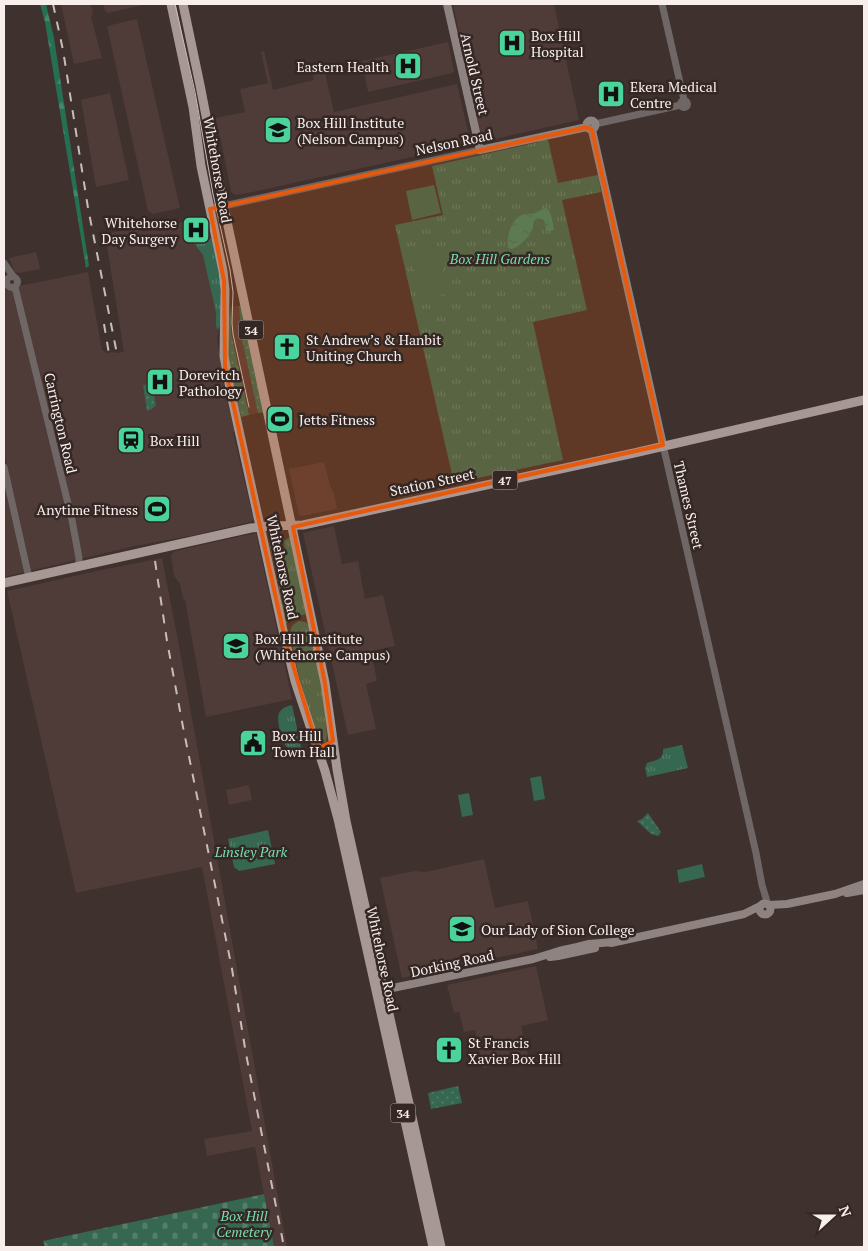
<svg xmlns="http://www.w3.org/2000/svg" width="868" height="1251" font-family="'PT Serif',serif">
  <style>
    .built { fill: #4f3b37 }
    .grass { fill: url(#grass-dots) }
    .forest { fill: url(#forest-firs) }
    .cemetery { fill: url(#cemetery-stones) }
    .park { fill: url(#park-tufts) }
    .pitch { fill: #366750 }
    .water { fill: url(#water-ripples) }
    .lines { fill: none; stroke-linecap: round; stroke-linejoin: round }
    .tertiary { stroke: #6e6766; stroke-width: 7 }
    .secondary { stroke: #8e8381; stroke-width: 8 }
    .primary { stroke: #a79895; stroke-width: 9 }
    .tram { stroke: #c8bdbb; stroke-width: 1 }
    .rail { stroke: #c8bdbb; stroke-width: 2; stroke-dasharray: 9 9; stroke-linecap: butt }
    .marked { fill: #e8590c; fill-opacity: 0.2; stroke: #e8590c; stroke-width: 4; stroke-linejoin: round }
    .labels { text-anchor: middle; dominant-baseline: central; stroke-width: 5; stroke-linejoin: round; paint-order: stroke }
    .shield { fill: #342724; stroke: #bdb3b1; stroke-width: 1 }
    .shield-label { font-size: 12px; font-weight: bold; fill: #f8efed }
    .poi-label { font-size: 14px; fill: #f8efed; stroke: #342724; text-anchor: start }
    .street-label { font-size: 14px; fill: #f8efed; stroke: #342724 }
    .park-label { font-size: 14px; font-style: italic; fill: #77deaf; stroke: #342724 }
  </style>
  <defs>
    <pattern id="grass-dots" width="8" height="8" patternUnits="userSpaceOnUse" patternTransform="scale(1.25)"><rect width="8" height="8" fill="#366750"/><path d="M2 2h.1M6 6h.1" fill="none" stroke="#547d6a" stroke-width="1.8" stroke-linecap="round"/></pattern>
    <pattern id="forest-firs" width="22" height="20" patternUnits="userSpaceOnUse" patternTransform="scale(1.25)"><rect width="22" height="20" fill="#257052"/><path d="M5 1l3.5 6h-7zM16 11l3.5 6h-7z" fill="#45856b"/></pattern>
    <pattern id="cemetery-stones" width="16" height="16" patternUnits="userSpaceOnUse" patternTransform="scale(1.25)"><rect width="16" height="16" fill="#366750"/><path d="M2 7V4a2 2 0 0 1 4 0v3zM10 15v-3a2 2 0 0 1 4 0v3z" fill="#547d6a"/></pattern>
    <pattern id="park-tufts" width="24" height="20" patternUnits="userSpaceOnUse" patternTransform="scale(1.25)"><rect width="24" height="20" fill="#366750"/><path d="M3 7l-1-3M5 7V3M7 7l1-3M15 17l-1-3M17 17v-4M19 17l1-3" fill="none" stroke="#547d6a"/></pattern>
    <pattern id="water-ripples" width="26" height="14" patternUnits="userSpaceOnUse" patternTransform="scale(1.25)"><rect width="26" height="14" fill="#3b8464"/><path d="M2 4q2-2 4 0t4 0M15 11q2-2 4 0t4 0" fill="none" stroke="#426957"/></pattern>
  </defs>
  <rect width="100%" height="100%" fill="#3f312e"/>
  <path class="built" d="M 61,4 L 91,4 L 93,14 L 91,17 L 102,58 L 74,64 Z
    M 103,4 L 148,4 L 108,13 L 105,11 Z
    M 453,4 L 554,4 L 579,120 L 482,142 Z
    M 137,19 L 180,208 L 153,214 L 148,211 L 107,26 Z
    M 448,42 L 454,71 L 453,73 L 368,92 L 362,61 Z
    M 264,51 L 273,90 L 314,80 L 313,75 L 325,73 L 334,112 L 457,84 L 471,144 L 244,194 L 236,195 L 231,192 L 221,141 L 215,118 L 245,112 L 240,89 L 268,83 L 261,52 Z
    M 110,93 L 129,180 L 96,187 L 81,100 Z
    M 203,217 L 208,219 L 216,250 L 220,325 L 217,338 L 221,366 L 220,368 L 229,409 L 230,411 L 235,431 L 233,432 L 252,513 L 254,515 L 254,520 L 250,522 L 195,535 L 135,546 L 4,577 L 4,476 L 9,474 L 4,452 L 4,289 L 88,272 L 102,350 L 107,353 L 113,352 L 116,353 L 124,352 L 105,234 L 140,227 L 141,231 L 145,231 L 160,225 L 177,223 Z
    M 36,252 L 40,269 L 19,273 L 15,272 L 9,258 Z
    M 231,306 L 239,306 L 241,335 L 259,413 L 249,415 L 231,333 Z
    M 324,462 L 330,485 L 334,494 L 337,509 L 302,516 L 299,515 L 289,469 Z
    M 334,526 L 342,564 L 358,561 L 365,599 L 383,595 L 395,646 L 371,651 L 377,681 L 366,684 L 376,729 L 348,735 L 303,533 Z
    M 256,533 L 292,699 L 206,717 L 185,600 L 183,599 L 180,584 L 174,576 L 171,555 L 175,551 Z
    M 162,558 L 178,640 L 287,1247 L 274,1247 L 255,1147 L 207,1156 L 204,1139 L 252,1131 L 202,867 L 76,893 L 7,591 L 101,570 Z
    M 249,785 L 252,800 L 229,805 L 226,790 Z
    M 484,859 L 495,908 L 528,901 L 538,949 L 402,978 L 380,878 L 415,871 L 425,872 Z
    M 536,966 L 548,1020 L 521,1026 L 529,1059 L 483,1068 L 475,1030 L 464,1032 L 459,1012 L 454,1013 L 447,985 Z"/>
  <path class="grass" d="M 243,305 L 264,412 L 258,413 L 241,335 L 239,306 Z
    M 231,306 L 231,333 L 249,415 L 241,417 L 227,353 L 227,331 Z
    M 149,384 L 152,386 L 156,405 L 152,409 L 147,411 L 143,385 Z
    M 648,813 L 661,832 L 658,836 L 651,834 L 637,821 L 642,819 Z
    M 458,1086 L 462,1103 L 431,1109 L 428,1093 Z"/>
  <path class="forest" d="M 40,4 L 46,4 L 54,38 L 89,266 L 86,268 L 45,22 Z"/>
  <path class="cemetery" d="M 264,1194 L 274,1247 L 45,1247 L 43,1241 Z"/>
  <path class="park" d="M 544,138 L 546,140 L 548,140 L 558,183 L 598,175 L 601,192 L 562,200 L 587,310 L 533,322 L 563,460 L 454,483 L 395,225 L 443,215 L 432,166 L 539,142 L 540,139 Z
    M 214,238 C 218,262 221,286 221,310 C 221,317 221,324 218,330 L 216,326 L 216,312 L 203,255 L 193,242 Z
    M 290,537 L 306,614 L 292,618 L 286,624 L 282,610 L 278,581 L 269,542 L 275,544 L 282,572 L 284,570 L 284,568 L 285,566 L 283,557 L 285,556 L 284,551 L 285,550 L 284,541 Z
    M 299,621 L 305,622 L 309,625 L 324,689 L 325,714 L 327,736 L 326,741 L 324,743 L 321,742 L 318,740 L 301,686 L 290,634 C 290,627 293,624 299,621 Z
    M 292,705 L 302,751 C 296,751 291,751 287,747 C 282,743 276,720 279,713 C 282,708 287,706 292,705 Z
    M 682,745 L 688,768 L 647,777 L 645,768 L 647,763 C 656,760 664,760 663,749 Z
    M 268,830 L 275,864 L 239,871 L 234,867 L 228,839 Z"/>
  <path class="pitch" d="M 434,185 L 441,213 L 412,220 L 406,191 Z
    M 436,246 L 449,293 C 441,295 425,302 419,294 C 416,290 417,283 416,279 C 414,272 413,263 414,255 C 419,249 428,248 436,246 Z
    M 541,776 L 545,799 L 534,801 L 530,778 Z
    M 469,793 L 473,815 L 462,817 L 458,795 Z
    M 702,864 L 705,877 L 679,883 L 677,870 Z"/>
  <path class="water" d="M 546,208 C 553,214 552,222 554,230 L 548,231 L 546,229 L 544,220 C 541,219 539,217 536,219 C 532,221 534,227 532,230 C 530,237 518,247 512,249 L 508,248 C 506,238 511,221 520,216 C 525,212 530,215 535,213 C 539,211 542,209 546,208 Z"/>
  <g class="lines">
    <path class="tertiary" d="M 662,4 L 684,100
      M680.5 104a3.5 3.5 0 1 1 7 0a3.5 3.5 0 1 1-7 0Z
      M 595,124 L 681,105
      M 210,209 L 480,150
      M 4,263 L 13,276
      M6.5 282a5.5 5.5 0 1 1 11 0a5.5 5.5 0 1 1-11 0Z
      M 15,287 L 72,520 L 79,558 L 79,567
      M 663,445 L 756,853 L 762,885 L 768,905
      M 4,467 L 29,578"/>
    <path class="secondary" d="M 447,4 L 480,150 L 587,127
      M586.5 125a4.5 4.5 0 1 1 9 0a4.5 4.5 0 1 1-9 0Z
      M 592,130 L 663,445
      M 847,893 L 864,890
      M759.5 909a5.5 5.5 0 1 1 11 0a5.5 5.5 0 1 1-11 0Z
      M 769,905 L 787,904 L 835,894 L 864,884
      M 611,943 L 744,914 L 760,906
      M 550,957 L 558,956 L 595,948
      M 378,991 L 533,959 L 559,951 L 577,947 L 589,944 L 613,942"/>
    <path class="primary" d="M 171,4 L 193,107 L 201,166 L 223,271 L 225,290 L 224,356 L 231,394 L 284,635 L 295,681 L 325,771 L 338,819 L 433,1247
      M 183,4 L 200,85 L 221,193 L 325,683 L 337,769 L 346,821 L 441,1247
      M 4,583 L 251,528 L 270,526 L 303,525 L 634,453 L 864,400"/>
    <path class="tram" d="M 175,4 L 195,92 L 213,194 L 230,270 L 233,292 L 232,323 L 233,334 L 249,407"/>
    <path class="rail" d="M 53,4 L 63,50 L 88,208 L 117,354
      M 104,324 L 109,354
      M 155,561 L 167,641 L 183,727 L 232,969 L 246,1054 L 284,1247"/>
  </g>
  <path class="marked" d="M 587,127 L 592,130 L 663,445 L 293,527 L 325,683 L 333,741 L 318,749 L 284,635 L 225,367 L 224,281 L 210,209 Z"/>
  <defs>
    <g id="hospital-square" transform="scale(1.4375)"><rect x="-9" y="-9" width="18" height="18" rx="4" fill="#4ad49c" stroke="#342724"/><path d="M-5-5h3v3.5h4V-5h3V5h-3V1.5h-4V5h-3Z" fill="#111"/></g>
    <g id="university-square" transform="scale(1.4375)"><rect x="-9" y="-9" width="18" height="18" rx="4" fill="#4ad49c" stroke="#342724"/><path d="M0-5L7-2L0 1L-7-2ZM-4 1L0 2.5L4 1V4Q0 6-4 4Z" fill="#111"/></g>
    <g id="church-square" transform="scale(1.4375)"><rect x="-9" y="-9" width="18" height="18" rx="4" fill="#4ad49c" stroke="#342724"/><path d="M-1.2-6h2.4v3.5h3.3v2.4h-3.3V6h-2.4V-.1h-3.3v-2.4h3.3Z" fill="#111"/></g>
    <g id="stadium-square" transform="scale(1.4375)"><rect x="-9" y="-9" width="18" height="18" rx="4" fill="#4ad49c" stroke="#342724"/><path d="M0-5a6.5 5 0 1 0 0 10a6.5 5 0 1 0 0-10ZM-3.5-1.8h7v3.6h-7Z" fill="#111"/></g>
    <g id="station-square" transform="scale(1.4375)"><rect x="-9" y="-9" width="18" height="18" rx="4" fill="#4ad49c" stroke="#342724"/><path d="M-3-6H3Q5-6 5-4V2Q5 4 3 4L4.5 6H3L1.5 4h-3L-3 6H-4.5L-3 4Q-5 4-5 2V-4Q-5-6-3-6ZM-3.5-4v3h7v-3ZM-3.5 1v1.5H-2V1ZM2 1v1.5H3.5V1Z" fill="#111"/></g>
    <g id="civic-square" transform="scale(1.4375)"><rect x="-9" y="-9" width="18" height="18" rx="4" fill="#4ad49c" stroke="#342724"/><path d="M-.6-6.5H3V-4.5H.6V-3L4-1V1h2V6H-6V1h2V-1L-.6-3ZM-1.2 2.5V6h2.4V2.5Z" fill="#111"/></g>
    <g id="school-square" transform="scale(1.4375)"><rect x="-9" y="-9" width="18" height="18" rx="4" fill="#4ad49c" stroke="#342724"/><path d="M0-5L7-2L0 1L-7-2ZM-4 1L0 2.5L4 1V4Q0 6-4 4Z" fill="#111"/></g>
  </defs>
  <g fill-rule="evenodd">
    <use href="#hospital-square" x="512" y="43"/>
    <use href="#hospital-square" x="408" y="66"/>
    <use href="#hospital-square" x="611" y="94"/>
    <use href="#university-square" x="278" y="130"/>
    <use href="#hospital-square" x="196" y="230"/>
    <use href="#church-square" x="287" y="347"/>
    <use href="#hospital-square" x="160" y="382"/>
    <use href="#stadium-square" x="280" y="419"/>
    <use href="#station-square" x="131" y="440"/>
    <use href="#stadium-square" x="157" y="509"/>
    <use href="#university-square" x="236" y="646"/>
    <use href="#civic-square" x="253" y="743"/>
    <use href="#school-square" x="462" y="929"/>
    <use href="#church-square" x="449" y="1050"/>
  </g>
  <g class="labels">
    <g class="shield">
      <rect x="238.5" y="320.5" width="25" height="19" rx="4"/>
      <rect x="492.5" y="470.5" width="25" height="19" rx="4"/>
      <rect x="390.5" y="1103.5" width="25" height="19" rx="4"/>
    </g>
    <g class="shield-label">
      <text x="251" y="330">34</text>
      <text x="505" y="480">47</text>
      <text x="403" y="1113">34</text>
    </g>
    <g class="poi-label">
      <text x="531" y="35">Box Hill<tspan x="531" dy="16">Hospital</tspan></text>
      <text x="389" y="66" text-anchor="end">Eastern Health</text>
      <text x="630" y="86">Ekera Medical<tspan x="630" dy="16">Centre</tspan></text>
      <text x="297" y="122">Box Hill Institute<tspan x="297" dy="16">(Nelson Campus)</tspan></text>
      <text x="177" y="222" text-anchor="end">Whitehorse<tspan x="177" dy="16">Day Surgery</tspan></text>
      <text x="306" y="339">St Andrew’s &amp; Hanbit<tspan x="306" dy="16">Uniting Church</tspan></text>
      <text x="179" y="374">Dorevitch<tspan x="179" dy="16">Pathology</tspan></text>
      <text x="299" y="419">Jetts Fitness</text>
      <text x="150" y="440">Box Hill</text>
      <text x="138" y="509" text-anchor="end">Anytime Fitness</text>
      <text x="255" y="638">Box Hill Institute<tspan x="255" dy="16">(Whitehorse Campus)</tspan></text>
      <text x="272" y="735">Box Hill<tspan x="272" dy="16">Town Hall</tspan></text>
      <text x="481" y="929">Our Lady of Sion College</text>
      <text x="468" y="1042">St Francis<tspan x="468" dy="16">Xavier Box Hill</tspan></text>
    </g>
    <g class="street-label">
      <text transform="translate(475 74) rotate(77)">Arnold Street</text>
      <text transform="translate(454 142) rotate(-12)">Nelson Road</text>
      <text transform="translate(218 170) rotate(80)">Whitehorse Road</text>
      <text transform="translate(61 423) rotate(77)">Carrington Road</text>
      <text transform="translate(432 482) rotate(-12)">Station Street</text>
      <text transform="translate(689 505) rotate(77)">Thames Street</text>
      <text transform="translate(283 567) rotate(78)">Whitehorse Road</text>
      <text transform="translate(383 959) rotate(78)">Whitehorse Road</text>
      <text transform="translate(452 963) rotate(-12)">Dorking Road</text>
    </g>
    <g class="park-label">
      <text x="500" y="258">Box Hill Gardens</text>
      <text x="251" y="851">Linsley Park</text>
      <text x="244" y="1215">Box Hill<tspan x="244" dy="16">Cemetery</tspan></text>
    </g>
  </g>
  <rect width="868" height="1251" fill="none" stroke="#f8efed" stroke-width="10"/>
  <g transform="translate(833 1216) rotate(69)" stroke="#342724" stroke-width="4" paint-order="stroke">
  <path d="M0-4L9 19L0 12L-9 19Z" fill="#f8efed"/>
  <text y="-8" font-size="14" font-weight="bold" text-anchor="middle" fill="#f8efed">N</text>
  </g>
</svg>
